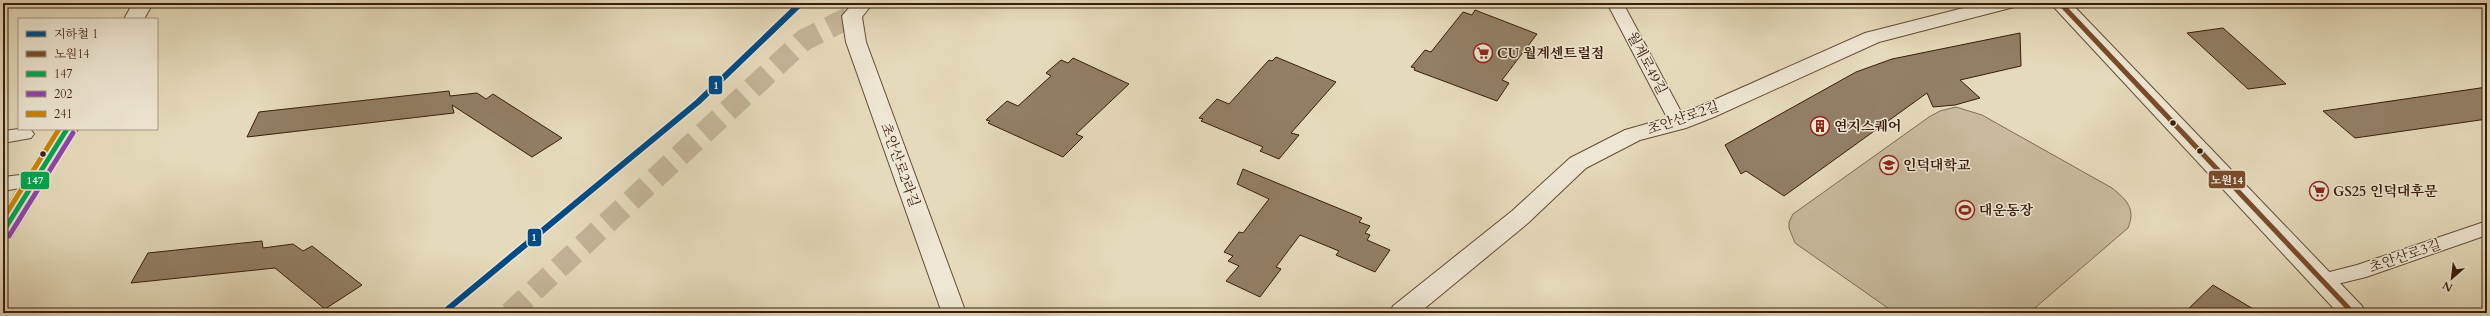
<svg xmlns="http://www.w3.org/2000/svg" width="2490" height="316" font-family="Cardo,'Noto Serif KR',serif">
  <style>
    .green { fill: #c8ba9d; stroke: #816b54 }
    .building { fill: #937f66; stroke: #3a1c0a }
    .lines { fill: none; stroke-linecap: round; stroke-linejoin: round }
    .tertiary-tunnel { stroke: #c3b498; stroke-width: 22; stroke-dasharray: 22 11; stroke-linecap: butt }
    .minor-casing { stroke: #654c36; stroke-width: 2 }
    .tertiary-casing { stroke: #654c36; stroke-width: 2 }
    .minor { fill: #eee7d3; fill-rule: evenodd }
    .tertiary { fill: #eee7d3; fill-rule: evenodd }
    .bus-1-casing { stroke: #eee7d3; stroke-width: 8 }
    .bus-2-casing { stroke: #eee7d3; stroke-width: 8 }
    .bus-3-casing { stroke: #eee7d3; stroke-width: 8 }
    .bus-4-casing { stroke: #eee7d3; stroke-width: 8 }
    .bus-1 { stroke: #7a4b2a; stroke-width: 5 }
    .bus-2 { stroke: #00a651; stroke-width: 5 }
    .bus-3 { stroke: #8e44ad; stroke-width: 5 }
    .bus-4 { stroke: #c88402; stroke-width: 5 }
    .metro-1-casing { stroke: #eee7d3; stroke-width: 9 }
    .metro-1 { stroke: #004a85; stroke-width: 6 }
    .bus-dot { fill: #3a1c0a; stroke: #eee7d3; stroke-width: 1.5 }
    .labels { text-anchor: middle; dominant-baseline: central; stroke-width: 3; stroke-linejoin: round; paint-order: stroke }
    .poi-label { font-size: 14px; font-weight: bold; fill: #3a1c0a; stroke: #eee7d3; text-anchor: start }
    .street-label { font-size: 14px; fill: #3a1c0a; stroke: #eee7d3 }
    .line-badge { stroke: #eee7d3; stroke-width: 1.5 }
    .badge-label { font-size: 11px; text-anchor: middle; font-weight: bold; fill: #fff }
  </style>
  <rect width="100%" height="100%" fill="#e5dabb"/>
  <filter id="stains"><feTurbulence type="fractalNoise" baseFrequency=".005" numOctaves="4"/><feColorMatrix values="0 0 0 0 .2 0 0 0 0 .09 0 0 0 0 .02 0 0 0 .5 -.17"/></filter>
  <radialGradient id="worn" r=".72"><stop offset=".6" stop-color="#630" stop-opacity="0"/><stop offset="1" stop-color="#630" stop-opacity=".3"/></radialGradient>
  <path class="green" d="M 1956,107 L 1982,115 L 2112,188 C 2127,200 2136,209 2128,228 L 2029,313 L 1895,313 L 1795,243 L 1789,228 L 1789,222 L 1793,214 L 1929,117 L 1940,111 Z"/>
  <path class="building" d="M 1475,10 L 1537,34 L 1502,80 L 1509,83 L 1497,101 L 1414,70 L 1415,68 L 1411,67 L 1425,50 L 1431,52 L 1463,12 L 1472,15 Z
    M 2223,28 L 2286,84 L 2248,89 L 2187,33 Z
    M 2020,33 L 2021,66 L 1960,80 L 1980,98 L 1955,105 L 1933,107 L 1927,93 L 1784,196 L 1746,171 L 1741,174 L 1725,145 L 1856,72 L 1892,59 Z
    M 1276,57 L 1336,82 L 1291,133 L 1299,135 L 1279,159 L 1260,151 L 1263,147 L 1201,121 L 1203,119 L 1199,118 L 1217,99 L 1229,104 L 1269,60 L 1272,61 Z
    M 1073,58 L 1129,84 L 1076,134 L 1083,137 L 1063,157 L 988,123 L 990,121 L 986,120 L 1007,101 L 1018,106 L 1051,76 L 1046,73 L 1061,60 L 1068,63 Z
    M 2487,87 L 2487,119 L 2355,138 L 2323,111 Z
    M 449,91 L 450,96 L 477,93 L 486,99 L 493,94 L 562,138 L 532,157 L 452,105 L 454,113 L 247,137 L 259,112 Z
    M 1243,169 L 1362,218 L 1359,222 L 1370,226 L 1365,233 L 1370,235 L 1367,240 L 1390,250 L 1375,272 L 1336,255 L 1339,251 L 1300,235 L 1276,267 L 1281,269 L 1260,297 L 1226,281 L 1239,266 L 1228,261 L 1233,256 L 1224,252 L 1239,232 L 1243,233 L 1269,199 L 1237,184 Z
    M 262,241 L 263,248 L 293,244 L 303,251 L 312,246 L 362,285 L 325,309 L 275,268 L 131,283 L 148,253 Z
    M 2213,285 L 2260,313 L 2184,313 Z"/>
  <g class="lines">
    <path class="tertiary-tunnel" d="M 510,313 L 804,40 L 852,16"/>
    <g class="minor-casing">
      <path id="minor" d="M 1607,3 L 1623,3 L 1687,123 L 1684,127 L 1672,127 Z
        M 19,129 L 31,130 L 34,134 L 31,138 L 3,143 L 3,131 Z
        M 37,173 L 43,174 L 46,179 L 43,184 L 3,191 L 3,177 Z
        M 2487,221 L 2487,235 L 2366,277 L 2321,288 L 2314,286 L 2311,281 L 2314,276 L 2357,265 Z"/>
    </g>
    <g class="tertiary-casing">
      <path id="tertiary" d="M 133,3 L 153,3 L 144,19 L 124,19 Z
        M 853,3 L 873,3 L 862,17 L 866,42 L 966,313 L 942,313 L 846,42 L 842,16 Z
        M 1983,3 L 2017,3 L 2014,7 L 1879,42 L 1714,117 L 1686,128 L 1640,140 L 1586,168 L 1528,223 L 1419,313 L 1390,313 L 1393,306 L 1512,211 L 1570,158 L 1625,130 L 1671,117 L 1698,107 L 1865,33 Z
        M 2050,3 L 2071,3 L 2362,306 L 2365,313 L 2338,313 Z
        M 56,129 L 78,129 L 11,238 L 3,241 L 3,213 Z"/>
    </g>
    <use href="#minor" class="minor"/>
    <use href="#tertiary" class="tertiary"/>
    <g class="bus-1-casing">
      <path id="bus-1" d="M 2060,3 L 2353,313"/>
    </g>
    <g class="bus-2-casing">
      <path id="bus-2" d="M 3,232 L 67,129"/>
    </g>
    <g class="bus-3-casing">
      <path id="bus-3" d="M 9,236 L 73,133"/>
    </g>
    <g class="bus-4-casing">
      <path id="bus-4" d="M 3,219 L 59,129"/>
    </g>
    <use href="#bus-1" class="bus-1"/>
    <use href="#bus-2" class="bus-2"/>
    <use href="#bus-3" class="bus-3"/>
    <use href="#bus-4" class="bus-4"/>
    <g class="metro-1-casing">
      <path id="metro-1" d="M 443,313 L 698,102 L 801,3"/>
    </g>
    <use href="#metro-1" class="metro-1"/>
  </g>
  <defs>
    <g id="supermarket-ring" transform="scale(1)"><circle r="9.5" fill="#eee7d3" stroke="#8f2418" stroke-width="1.5"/><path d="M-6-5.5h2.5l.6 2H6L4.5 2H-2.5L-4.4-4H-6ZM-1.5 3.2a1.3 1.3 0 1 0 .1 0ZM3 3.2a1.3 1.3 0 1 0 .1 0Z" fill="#8f2418"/></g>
    <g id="building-ring" transform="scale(1)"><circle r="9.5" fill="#eee7d3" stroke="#8f2418" stroke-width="1.5"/><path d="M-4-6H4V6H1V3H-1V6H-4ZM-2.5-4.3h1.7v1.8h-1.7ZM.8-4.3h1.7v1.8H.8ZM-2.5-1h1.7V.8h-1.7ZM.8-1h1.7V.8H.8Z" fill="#8f2418"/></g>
    <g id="university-ring" transform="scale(1)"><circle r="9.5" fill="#eee7d3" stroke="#8f2418" stroke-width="1.5"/><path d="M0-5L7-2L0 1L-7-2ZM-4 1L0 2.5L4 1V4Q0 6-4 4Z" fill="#8f2418"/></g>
    <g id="stadium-ring" transform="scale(1)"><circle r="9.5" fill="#eee7d3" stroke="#8f2418" stroke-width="1.5"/><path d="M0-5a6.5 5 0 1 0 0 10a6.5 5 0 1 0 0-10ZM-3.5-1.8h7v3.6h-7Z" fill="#8f2418"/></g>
  </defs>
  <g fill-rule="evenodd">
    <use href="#supermarket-ring" x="1483" y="53"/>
    <use href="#building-ring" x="1820" y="126"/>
    <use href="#university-ring" x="1889" y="165"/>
    <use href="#supermarket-ring" x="2319" y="191"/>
    <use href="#stadium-ring" x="1965" y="210"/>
  </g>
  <g class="bus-dot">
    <circle cx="2173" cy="123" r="3.5"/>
    <circle cx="2200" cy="151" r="3.5"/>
    <circle cx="43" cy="154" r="3.5"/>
  </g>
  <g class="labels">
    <g class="poi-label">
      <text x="1497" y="53">CU 월계센트럴점</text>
      <text x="1834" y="126">연지스퀘어</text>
      <text x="1903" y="165">인덕대학교</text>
      <text x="2333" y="191">GS25 인덕대후문</text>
      <text x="1979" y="210">대운동장</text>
    </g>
    <g class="street-label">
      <text transform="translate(1647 63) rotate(62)">월계로49길</text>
      <text transform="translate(1683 118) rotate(-19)">초안산로2길</text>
      <text transform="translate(900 165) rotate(70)">초안산로2라길</text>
      <text transform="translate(2405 256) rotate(-19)">초안산로3길</text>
    </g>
  </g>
  <g class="line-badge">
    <rect x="708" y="75" width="15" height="20" rx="4" fill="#004a85"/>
    <rect x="2208" y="170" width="38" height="19" rx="4" fill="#7a4b2a"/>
    <rect x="20" y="171" width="30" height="19" rx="4" fill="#00a651"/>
    <rect x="527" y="228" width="15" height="19" rx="4" fill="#004a85"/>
  </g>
  <g class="badge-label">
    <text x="716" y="89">1</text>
    <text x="2227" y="184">노원14</text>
    <text x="35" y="184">147</text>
    <text x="534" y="241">1</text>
  </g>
  <rect width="2490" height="316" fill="none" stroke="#e5dabb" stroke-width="16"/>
  <rect x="4" y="4" width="2482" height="308" fill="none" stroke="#3a1c0a" stroke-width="2"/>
  <rect x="8" y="8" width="2474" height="300" fill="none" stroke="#3a1c0a"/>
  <rect x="18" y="18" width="140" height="112" fill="#eee7d3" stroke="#a69683"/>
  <rect x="26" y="31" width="20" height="6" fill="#004a85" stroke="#a69683"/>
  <text x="54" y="38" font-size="12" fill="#3a1c0a">지하철 1</text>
  <rect x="26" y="51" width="20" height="6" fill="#7a4b2a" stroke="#a69683"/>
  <text x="54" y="58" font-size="12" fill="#3a1c0a">노원14</text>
  <rect x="26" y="71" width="20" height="6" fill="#00a651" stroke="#a69683"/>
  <text x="54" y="78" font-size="12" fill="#3a1c0a">147</text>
  <rect x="26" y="91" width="20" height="6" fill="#8e44ad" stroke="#a69683"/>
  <text x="54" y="98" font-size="12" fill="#3a1c0a">202</text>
  <rect x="26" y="111" width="20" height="6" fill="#c88402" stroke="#a69683"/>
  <text x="54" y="118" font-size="12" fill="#3a1c0a">241</text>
  <g transform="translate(2452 278) rotate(208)" stroke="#eee7d3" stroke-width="3" paint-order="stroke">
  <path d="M0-3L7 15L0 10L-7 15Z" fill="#3a1c0a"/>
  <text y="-6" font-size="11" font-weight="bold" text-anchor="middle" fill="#3a1c0a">N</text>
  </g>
  <rect width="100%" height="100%" filter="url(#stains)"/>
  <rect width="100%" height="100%" fill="url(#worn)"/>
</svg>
